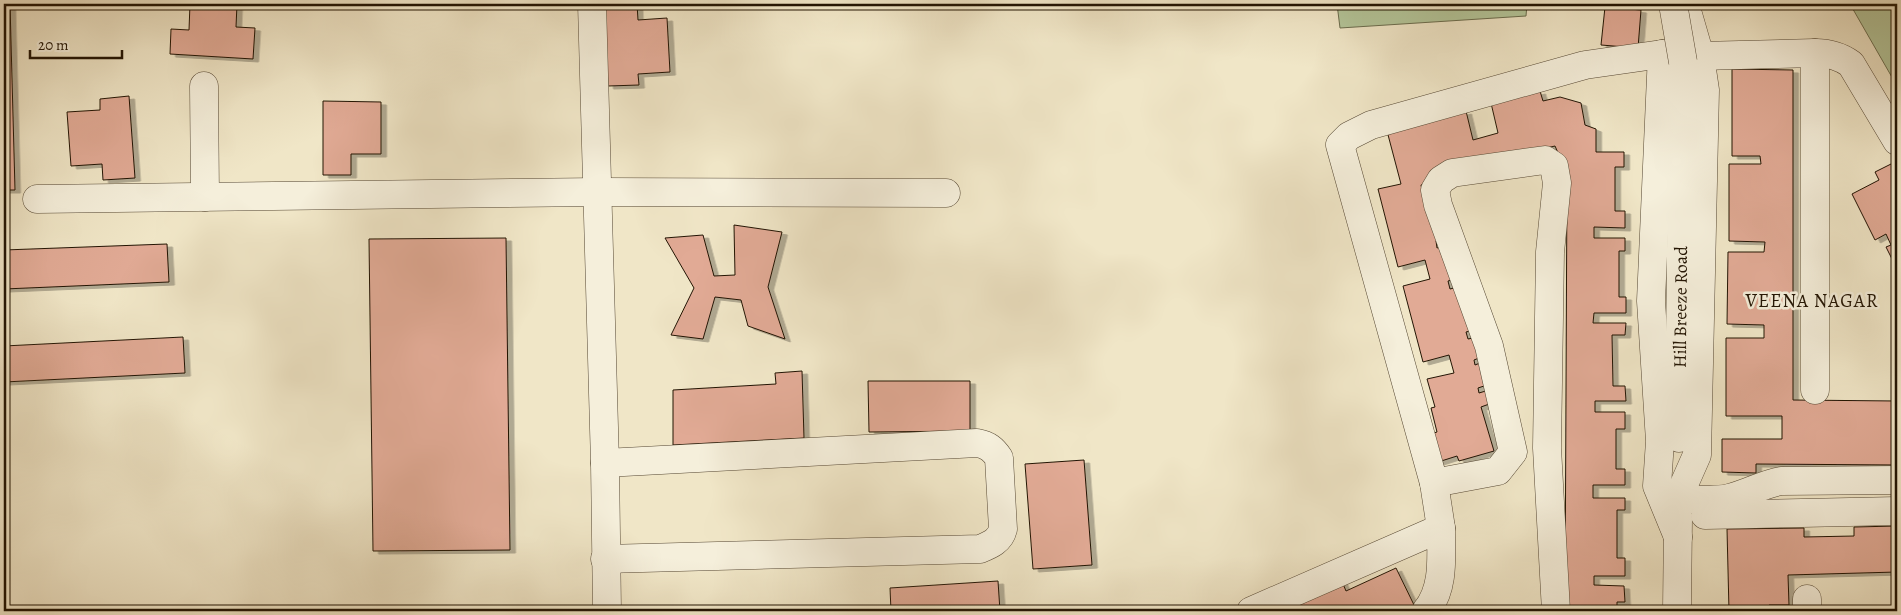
<svg xmlns="http://www.w3.org/2000/svg" width="1901" height="615" font-family="Alegreya,serif">
  <style>
    .green { fill: #b4c69a; stroke: #6b6d4e }
    .building { fill: #e1aa95; stroke: #221403; filter: url(#shadow) }
    .lines { fill: none; stroke-linecap: round; stroke-linejoin: round }
    .minor-casing { stroke: #564834; stroke-width: 29 }
    .minor { stroke: #f5efdb; stroke-width: 28 }
    .minor-bridge-casing { stroke: #564834; stroke-width: 29; stroke-linecap: butt }
    .minor-bridge { stroke: #f5efdb; stroke-width: 28 }
    .labels { text-anchor: middle; dominant-baseline: central; stroke-width: 5; stroke-linejoin: round; paint-order: stroke }
    .street-label { font-size: 18px; fill: #221403; stroke: #f5efdb }
    .neighbourhood-label { font-size: 19px; letter-spacing: 1px; fill: #221403; stroke: #f5efdb }
  </style>
  <defs>
    <filter id="shadow"><feDropShadow dx="5.5" dy="3" stdDeviation="0" flood-color="#0004"/></filter>
  </defs>
  <rect width="100%" height="100%" fill="#f0e6c7"/>
  <filter id="stains"><feTurbulence type="fractalNoise" baseFrequency=".004" numOctaves="4"/><feColorMatrix values="0 0 0 0 .2 0 0 0 0 .09 0 0 0 0 .02 0 0 0 .5 -.17"/></filter>
  <radialGradient id="worn" r=".72"><stop offset=".6" stop-color="#630" stop-opacity="0"/><stop offset="1" stop-color="#630" stop-opacity=".3"/></radialGradient>
  <path class="green" d="M 1337,4 L 1527,4 L 1526,16 L 1340,28 Z
    M 1850,4 L 1897,4 L 1897,86 Z"/>
  <path class="building" d="M 4,4 L 10,4 L 15,190 L 4,190 Z
    M 190,4 L 237,4 L 236,27 L 255,28 L 253,59 L 170,54 L 171,29 L 189,30 Z
    M 637,4 L 638,20 L 667,18 L 670,72 L 638,74 L 639,85 L 608,86 L 604,5 Z
    M 1605,7 L 1641,10 L 1638,48 L 1601,45 Z
    M 1732,69 L 1793,70 L 1793,400 L 1897,401 L 1897,465 L 1756,464 L 1756,473 L 1722,472 L 1722,439 L 1782,439 L 1782,416 L 1726,416 L 1726,338 L 1764,338 L 1764,325 L 1727,324 L 1728,252 L 1764,252 L 1765,242 L 1729,241 L 1729,164 L 1761,164 L 1760,156 L 1732,156 Z
    M 1540,91 L 1543,101 L 1560,97 L 1581,103 L 1585,125 L 1596,129 L 1596,152 L 1624,152 L 1624,167 L 1615,167 L 1615,211 L 1625,211 L 1625,228 L 1594,227 L 1594,238 L 1625,238 L 1625,251 L 1619,251 L 1619,297 L 1626,297 L 1626,313 L 1594,313 L 1593,323 L 1626,323 L 1625,335 L 1612,335 L 1613,386 L 1625,386 L 1626,401 L 1595,401 L 1595,412 L 1625,412 L 1625,429 L 1616,429 L 1616,469 L 1625,469 L 1625,485 L 1593,485 L 1593,498 L 1625,498 L 1625,510 L 1617,510 L 1617,558 L 1625,558 L 1625,576 L 1594,576 L 1594,585 L 1624,586 L 1625,602 L 1617,602 L 1617,611 L 1565,611 L 1567,173 L 1555,146 L 1429,176 L 1430,183 L 1421,185 L 1423,195 L 1442,240 L 1436,241 L 1437,248 L 1447,245 L 1456,279 L 1448,281 L 1450,289 L 1458,287 L 1470,331 L 1466,332 L 1468,339 L 1473,338 L 1479,358 L 1474,360 L 1475,365 L 1480,363 L 1487,385 L 1478,388 L 1479,393 L 1489,390 L 1492,403 L 1481,407 L 1494,451 L 1459,461 L 1457,456 L 1435,463 L 1427,435 L 1437,432 L 1431,408 L 1435,407 L 1427,379 L 1454,373 L 1449,355 L 1423,362 L 1403,286 L 1430,279 L 1425,260 L 1398,267 L 1378,189 L 1401,184 L 1387,131 L 1466,111 L 1473,140 L 1498,133 L 1491,103 Z
    M 129,96 L 135,178 L 103,180 L 102,164 L 71,166 L 67,112 L 100,110 L 100,99 Z
    M 323,101 L 381,102 L 381,154 L 351,154 L 351,175 L 323,175 Z
    M 1897,161 L 1897,176 L 1895,176 L 1897,180 L 1897,259 L 1893,261 L 1886,247 L 1891,245 L 1886,234 L 1875,240 L 1852,194 L 1879,180 L 1875,172 Z
    M 734,225 L 782,232 L 768,287 L 785,339 L 748,326 L 741,300 L 715,297 L 703,339 L 671,335 L 694,288 L 665,238 L 703,235 L 714,276 L 735,275 Z
    M 506,238 L 510,550 L 373,551 L 369,239 Z
    M 167,244 L 169,282 L 4,289 L 4,250 Z
    M 1897,268 L 1897,280 L 1892,270 Z
    M 183,337 L 185,373 L 4,382 L 4,346 Z
    M 802,371 L 804,438 L 673,445 L 673,390 L 776,384 L 775,373 Z
    M 868,381 L 970,381 L 970,431 L 869,432 Z
    M 1084,460 L 1092,565 L 1033,569 L 1025,464 Z
    M 1897,526 L 1897,572 L 1788,575 L 1789,605 L 1769,605 L 1769,611 L 1729,611 L 1727,529 L 1804,528 L 1804,537 L 1854,536 L 1854,527 Z
    M 1396,568 L 1416,609 L 1411,611 L 1287,611 L 1284,605 L 1341,579 L 1346,591 Z
    M 998,581 L 1000,611 L 891,611 L 890,588 Z"/>
  <g class="lines">
    <g class="minor-casing">
      <g id="minor">
        <path d="M 592,4 L 605,463 L 607,611"/>
        <path d="M 1685,4 L 1700,56 L 1705,90 L 1697,455 L 1678,498 C 1695,499 1712,502 1729,498 C 1747,494 1763,484 1781,481 L 1897,480"/>
        <path d="M 1815,53 C 1829,53 1840,56 1851,64 L 1897,141"/>
        <path d="M 204,86 L 205,197"/>
        <path d="M 37,199 L 598,192 L 946,193"/>
        <path id="s1" d="M 1679,438 L 1683,62"/>
        <path d="M 605,463 L 977,443 C 988,445 993,449 999,458 L 1003,529 C 1000,541 990,545 980,549 L 605,559"/>
        <path d="M 1434,483 L 1441,528"/>
        <path d="M 1705,515 L 1897,511"/>
        <path d="M 1678,537 L 1657,486 L 1660,441 L 1651,301 L 1662,54 L 1700,56 L 1815,53 L 1815,390"/>
        <path d="M 1807,599 L 1807,611"/>
        <path d="M 1251,611 L 1441,528 C 1441,556 1445,588 1426,611"/>
        <path d="M 1556,611 L 1547,448 L 1550,252 L 1557,183 L 1554,166 L 1545,160 L 1452,173 L 1441,180 L 1435,190 L 1438,205 L 1489,346 L 1513,452 L 1498,471 L 1434,483 L 1340,145 L 1349,136 L 1371,125 L 1585,65 L 1662,54"/>
        <path d="M 1677,611 L 1678,518"/>
      </g>
    </g>
    <use href="#minor" class="minor"/>
    <g class="minor-bridge-casing">
      <path id="minor-bridge" d="M 1673,4 L 1683,62"/>
    </g>
    <use href="#minor-bridge" class="minor-bridge"/>
  </g>
  <g class="labels">
    <g class="street-label">
      <text stroke="none"><textPath href="#s1" startOffset="131">Hill Breeze Road</textPath></text>
    </g>
    <g class="neighbourhood-label">
      <text x="1812" y="301">VEENA NAGAR</text>
    </g>
  </g>
  <rect width="1901" height="615" fill="none" stroke="#f0e6c7" stroke-width="20"/>
  <rect x="5" y="5" width="1891" height="605" fill="none" stroke="#221403" stroke-width="2.5"/>
  <rect x="10" y="10" width="1881" height="595" fill="none" stroke="#221403"/>
  <path d="M30 50v8h92v-8" fill="none" stroke="#221403" stroke-width="2.5"/>
  <text x="38" y="50" font-size="15" fill="#221403" stroke="#f5efdb" stroke-width="4" paint-order="stroke">20 m</text>
  <rect width="100%" height="100%" filter="url(#stains)"/>
  <rect width="100%" height="100%" fill="url(#worn)"/>
</svg>
